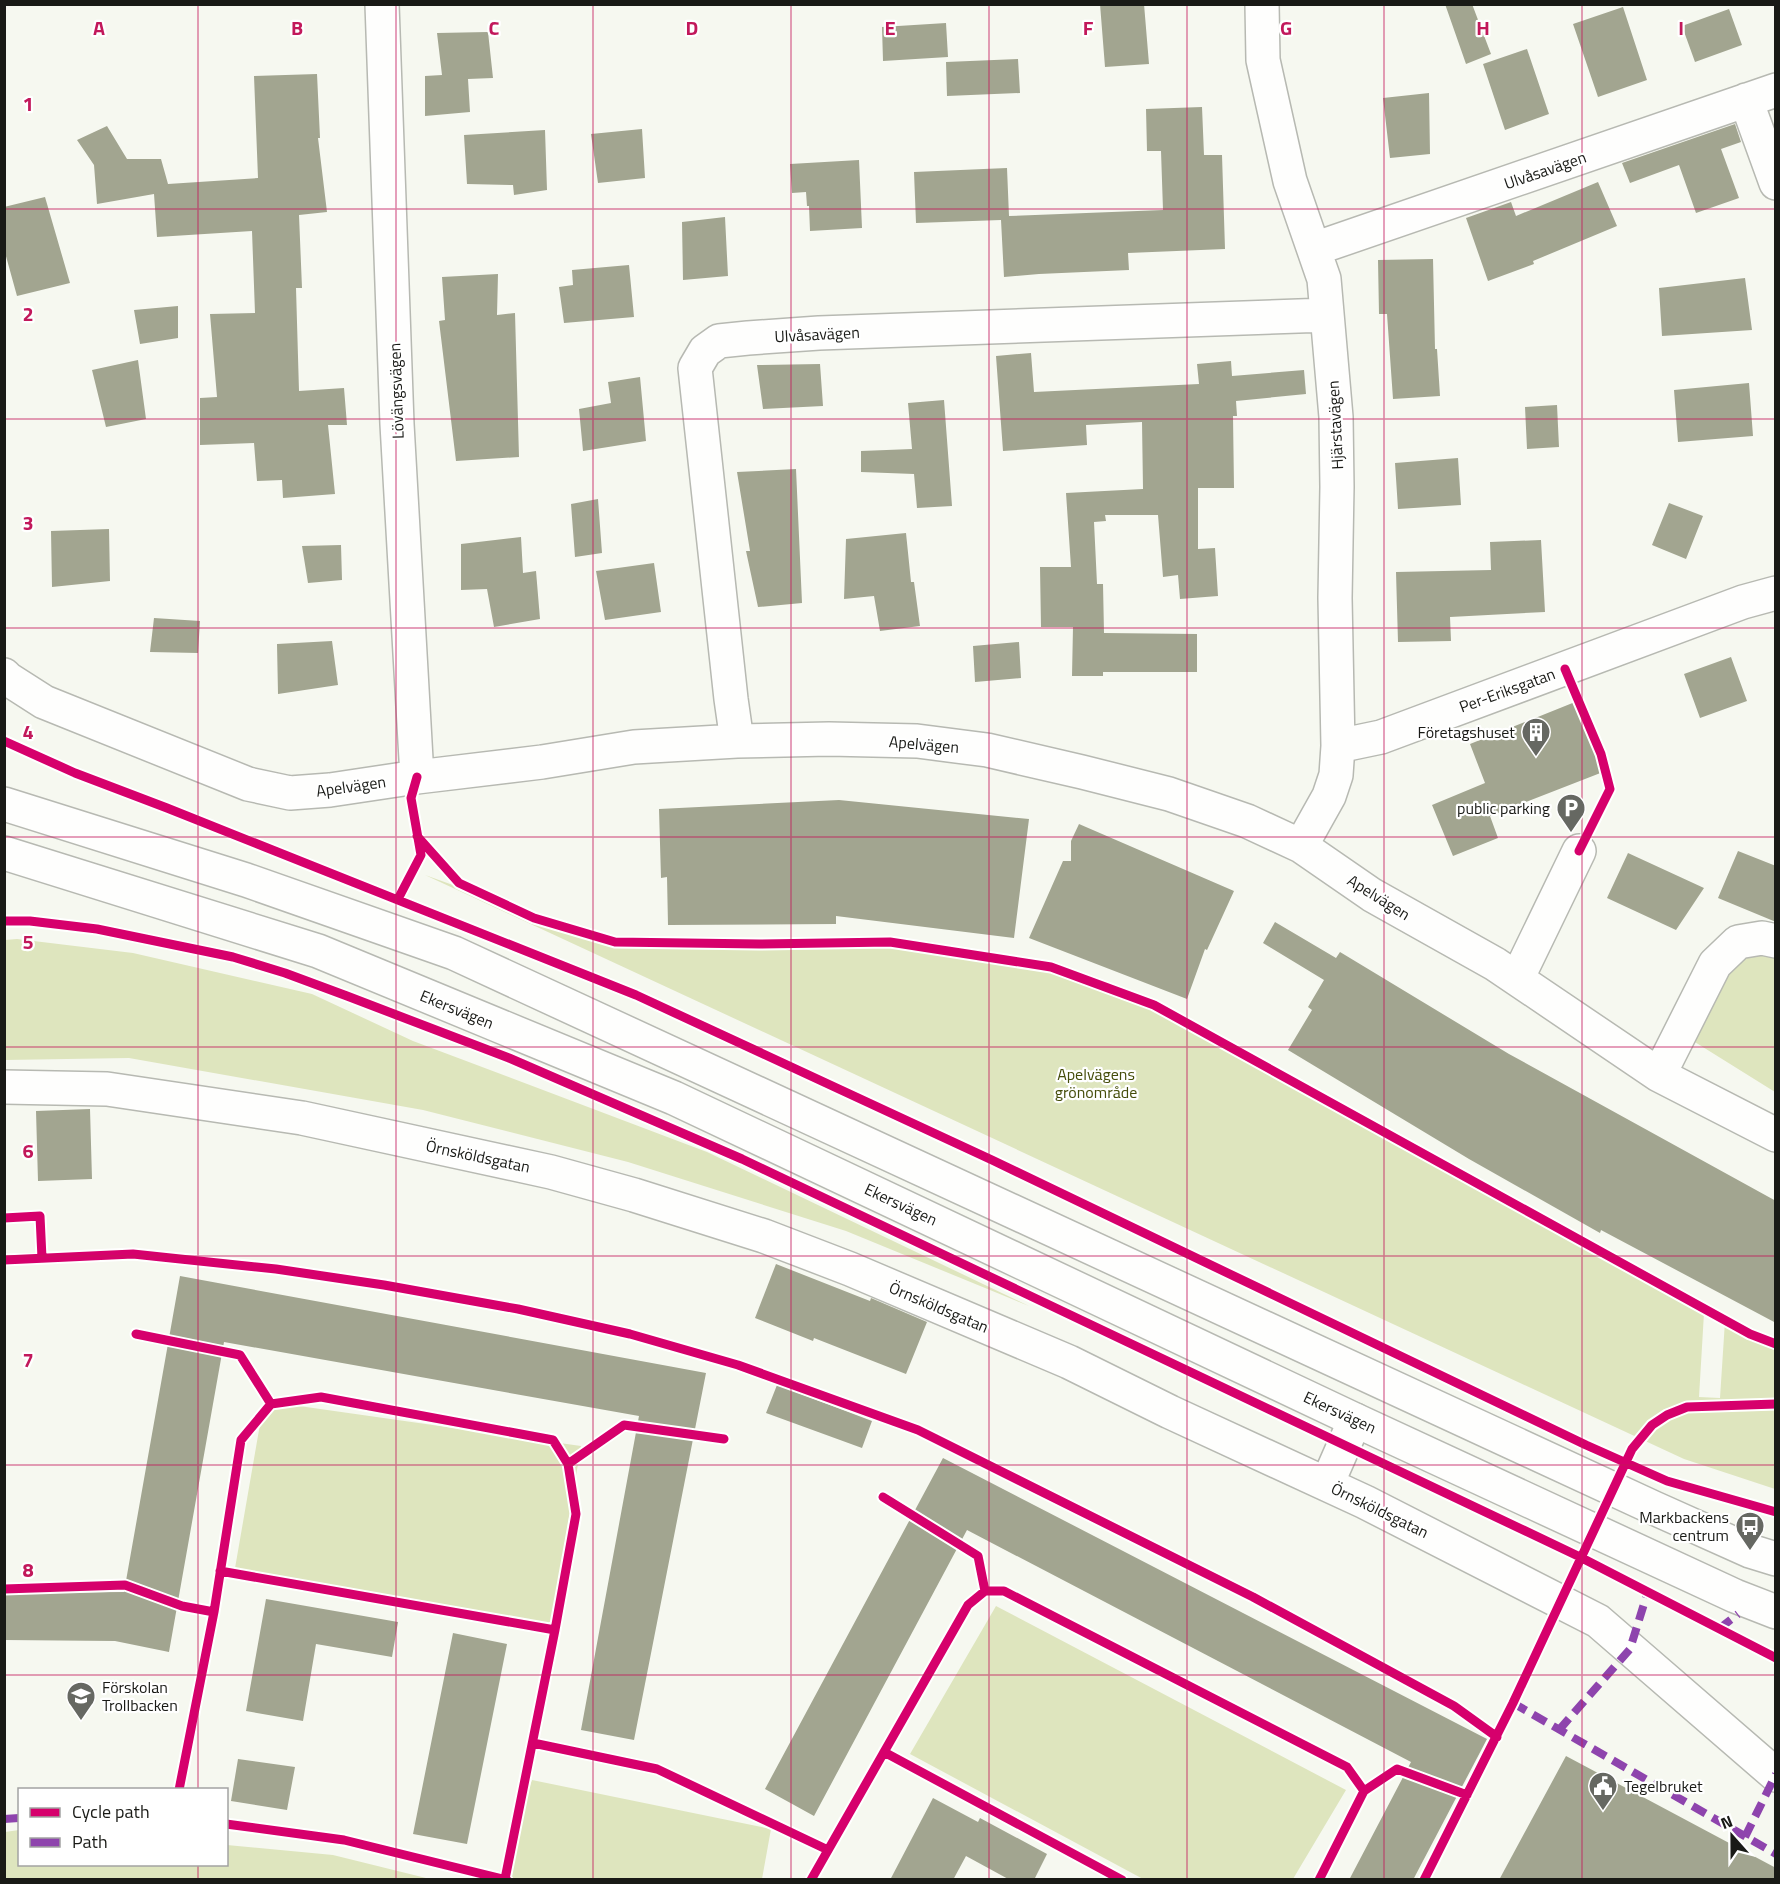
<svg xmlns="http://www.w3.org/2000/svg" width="1780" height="1884" font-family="'Titillium Web',sans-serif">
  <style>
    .green { fill: #dee5be }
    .building { fill: #a2a590 }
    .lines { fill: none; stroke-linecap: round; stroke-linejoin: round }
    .minor-casing { stroke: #b7b9b2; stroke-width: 36 }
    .major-casing { stroke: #b7b9b2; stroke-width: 36 }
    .minor { stroke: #fefefd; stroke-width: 33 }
    .major { stroke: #fefefd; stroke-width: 33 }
    .quiet { stroke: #8e44ad; stroke-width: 8; stroke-dasharray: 15 8; stroke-linecap: butt }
    .cycleway-casing { stroke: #fff; stroke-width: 13 }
    .cycleway { stroke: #d6006c; stroke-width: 9 }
    .grid { fill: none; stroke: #c2185b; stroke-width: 1.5; stroke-opacity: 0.55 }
    .labels { text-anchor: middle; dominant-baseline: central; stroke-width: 4.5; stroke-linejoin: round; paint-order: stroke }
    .street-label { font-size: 16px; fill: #191a16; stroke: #fff }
    .poi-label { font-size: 16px; fill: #191a16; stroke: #fff; text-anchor: end }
    .park-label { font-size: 16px; fill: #444c09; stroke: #fff }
    .grid-label { font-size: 20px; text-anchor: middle; font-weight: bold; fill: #c2185b; stroke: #fff; stroke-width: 4.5; stroke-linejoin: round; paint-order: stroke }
  </style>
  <rect width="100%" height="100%" fill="#f6f8f0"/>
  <path class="green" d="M 425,875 L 567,926 L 632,940 L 926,941 L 1067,967 L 1157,1008 L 1704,1313 L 1699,1397 L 1720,1398 L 1725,1321 L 1775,1343 L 1775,1489 L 1684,1459 Z
    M 17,939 L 133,953 L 312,994 L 413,1041 L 707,1152 L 1029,1306 L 846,1231 L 628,1162 L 423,1110 L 129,1058 L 5,1060 L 5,940 Z
    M 1775,949 L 1775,1092 L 1690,1039 L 1729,961 Z
    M 264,1401 L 581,1446 L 551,1625 L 234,1574 Z
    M 996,1606 L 1346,1790 L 1293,1879 L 1143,1879 L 910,1754 Z
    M 532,1780 L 771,1829 L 762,1879 L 497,1879 Z
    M 19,1830 L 20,1864 L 226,1864 L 227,1845 L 333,1855 L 430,1879 L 5,1879 L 5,1832 Z"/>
  <path class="building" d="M 1100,4 L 1144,4 L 1149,64 L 1105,67 Z
    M 1445,4 L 1472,4 L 1491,54 L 1466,64 Z
    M 1623,7 L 1647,80 L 1598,97 L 1573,24 Z
    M 1729,9 L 1742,45 L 1695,62 L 1682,26 Z
    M 946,23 L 948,57 L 883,61 L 882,27 Z
    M 488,32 L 493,78 L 468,79 L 470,112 L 425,116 L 425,76 L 442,75 L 437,33 Z
    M 1527,49 L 1549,114 L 1505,130 L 1483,64 Z
    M 1018,59 L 1020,93 L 947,96 L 946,62 Z
    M 317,74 L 320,138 L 318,138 L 327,212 L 299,215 L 302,288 L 296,288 L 299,391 L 344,388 L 347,425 L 328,425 L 335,494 L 283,498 L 282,480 L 257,481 L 254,443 L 200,445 L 200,398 L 217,397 L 210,314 L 255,313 L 252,231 L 157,237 L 154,194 L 97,204 L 94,165 L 77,140 L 107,126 L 127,159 L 161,159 L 168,184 L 258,178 L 254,76 Z
    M 1429,93 L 1430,154 L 1390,158 L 1383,98 Z
    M 1202,107 L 1204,155 L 1222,155 L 1225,249 L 1128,253 L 1129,270 L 1039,274 L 1004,277 L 1001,220 L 916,223 L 914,172 L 1007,168 L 1009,216 L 1163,210 L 1161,151 L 1147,151 L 1146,109 Z
    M 1735,124 L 1741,142 L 1721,149 L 1739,198 L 1696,213 L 1679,165 L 1630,183 L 1622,163 Z
    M 642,129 L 645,178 L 598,183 L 591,134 Z
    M 545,130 L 547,190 L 514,195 L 513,185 L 467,184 L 464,135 Z
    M 859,160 L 862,228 L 810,231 L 809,206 L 807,206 L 806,192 L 792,193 L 790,164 Z
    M 1598,182 L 1617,226 L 1533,261 L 1534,264 L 1488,281 L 1466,218 L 1511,202 L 1516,216 Z
    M 45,197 L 70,283 L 17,296 L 4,249 L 4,207 Z
    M 725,217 L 728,276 L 683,280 L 682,222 Z
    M 1433,259 L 1435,349 L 1437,349 L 1440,396 L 1393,399 L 1387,314 L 1379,314 L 1378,260 Z
    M 629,265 L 634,317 L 564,323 L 559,287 L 573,285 L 572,270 Z
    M 498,274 L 497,315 L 515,313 L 519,457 L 456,461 L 439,321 L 445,320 L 442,277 Z
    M 1745,278 L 1752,330 L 1662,336 L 1659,288 Z
    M 178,306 L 178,338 L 140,344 L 134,310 Z
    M 1031,353 L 1034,392 L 1199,384 L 1197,364 L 1231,361 L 1232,376 L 1304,370 L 1306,394 L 1236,401 L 1237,416 L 1233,416 L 1234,488 L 1198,488 L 1198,549 L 1215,548 L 1218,596 L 1180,599 L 1178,575 L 1163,577 L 1158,515 L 1105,515 L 1106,521 L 1094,522 L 1097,584 L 1103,584 L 1104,633 L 1197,634 L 1197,672 L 1103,672 L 1103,676 L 1072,676 L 1073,627 L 1041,627 L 1040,567 L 1071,567 L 1066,493 L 1143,489 L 1142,422 L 1086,425 L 1087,445 L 1003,451 L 996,356 Z
    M 138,360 L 146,419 L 106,427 L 92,370 Z
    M 820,364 L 823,406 L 763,409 L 757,365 Z
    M 640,377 L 646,441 L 583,451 L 579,409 L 611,403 L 608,382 Z
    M 1749,383 L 1753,436 L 1678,442 L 1674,390 Z
    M 944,400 L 952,506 L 917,508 L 914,474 L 861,472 L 861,451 L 912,449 L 908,403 Z
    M 1557,405 L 1559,447 L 1527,449 L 1525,407 Z
    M 1458,458 L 1461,505 L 1398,509 L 1395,463 Z
    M 796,469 L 802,603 L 758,607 L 746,551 L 750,551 L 737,472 Z
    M 598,499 L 602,553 L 575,557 L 571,504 Z
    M 1669,503 L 1703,516 L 1686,559 L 1652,545 Z
    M 109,529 L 110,581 L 52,587 L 51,531 Z
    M 906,533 L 911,582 L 914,582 L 920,626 L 880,631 L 874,596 L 844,599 L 846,539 Z
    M 521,537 L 523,573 L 536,571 L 540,619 L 494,627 L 487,589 L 461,590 L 461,544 Z
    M 1541,540 L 1545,612 L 1450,617 L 1451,641 L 1398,642 L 1396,572 L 1491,570 L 1490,542 Z
    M 341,545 L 342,580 L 308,583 L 302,546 Z
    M 654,563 L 661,612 L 605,620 L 596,571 Z
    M 154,618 L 200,621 L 198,653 L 150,652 Z
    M 332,641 L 338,685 L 278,694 L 277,644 Z
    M 1019,642 L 1021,678 L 975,682 L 973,646 Z
    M 1731,657 L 1747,701 L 1700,718 L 1684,674 Z
    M 1575,702 L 1603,772 L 1490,816 L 1498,838 L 1453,856 L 1432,805 L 1485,783 L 1470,744 Z
    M 839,800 L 1029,819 L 1014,938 L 836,916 L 836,924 L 668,925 L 667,877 L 661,878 L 659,809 Z
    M 1079,824 L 1234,891 L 1207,950 L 1205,949 L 1187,999 L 1029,938 L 1063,861 L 1071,861 L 1071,841 Z
    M 1738,851 L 1776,866 L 1776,922 L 1718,898 Z
    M 1628,853 L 1704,888 L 1676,930 L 1607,898 Z
    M 1275,922 L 1336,958 L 1340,952 L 1509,1054 L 1776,1201 L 1776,1323 L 1601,1230 L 1600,1233 L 1469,1159 L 1288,1050 L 1312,1010 L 1308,1007 L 1324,980 L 1263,943 Z
    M 90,1109 L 92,1179 L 38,1181 L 36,1111 Z
    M 776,1264 L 870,1301 L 871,1298 L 927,1322 L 906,1374 L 814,1338 L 813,1341 L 755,1318 Z
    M 180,1276 L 706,1373 L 634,1740 L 581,1730 L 639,1416 L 224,1342 L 169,1652 L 115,1641 L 4,1640 L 4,1593 L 124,1592 Z
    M 777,1385 L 872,1421 L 862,1448 L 766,1413 Z
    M 943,1458 L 1487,1739 L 1413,1880 L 1349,1880 L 1411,1762 L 967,1530 L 814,1816 L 765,1789 Z
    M 266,1599 L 398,1622 L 392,1657 L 316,1644 L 303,1721 L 246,1711 Z
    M 453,1633 L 507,1644 L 467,1844 L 413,1834 Z
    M 1566,1756 L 1776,1868 L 1776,1880 L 1499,1880 Z
    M 238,1759 L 295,1767 L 287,1810 L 231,1801 Z
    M 933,1798 L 978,1822 L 980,1818 L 1047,1854 L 1034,1880 L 1010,1880 L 966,1856 L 953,1880 L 890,1880 Z"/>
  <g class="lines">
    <g class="minor-casing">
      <path id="minor" d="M 382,4 L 397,424 L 417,777
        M 1262,4 L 1263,60 L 1290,181 L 1324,279 L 1336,417 L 1337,487 L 1335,598 L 1338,746 L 1336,775 L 1329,796 L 1301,846
        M 1746,100 L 1776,183
        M 1314,249 L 1776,90
        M 4,675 L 8,679 L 44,702 L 248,784 L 290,793 L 330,790 L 417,777 L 542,762 L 634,747 L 737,741 L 829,739 L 917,741 L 987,750 L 1082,772 L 1169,794 L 1247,821 L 1301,846 L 1372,895 L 1495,964 L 1659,1075 L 1776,1135
        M 737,741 L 731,699 L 695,368 L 705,351 L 719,341 L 748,338 L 819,333 L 1327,315
        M 1338,746 L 1381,737 L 1743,602 L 1776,593
        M 1517,979 L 1579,851
        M 1659,1075 L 1715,964 L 1738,942 L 1762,938 L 1776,941
        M 4,1087 L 107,1089 L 302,1118 L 551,1172 L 634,1195 L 764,1236 L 850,1269 L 1069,1362 L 1170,1412 L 1365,1502 L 1598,1621 L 1776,1775
        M 1327,1484 L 1355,1420"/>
    </g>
    <g class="major-casing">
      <path id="major" d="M 4,804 L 246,880 L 454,953 L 1654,1508 L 1750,1551 L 1776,1559
        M 4,853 L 318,951 L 674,1098 L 1355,1420 L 1735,1596 L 1776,1612"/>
    </g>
    <use href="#minor" class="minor"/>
    <use href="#major" class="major"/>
    <path class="quiet" d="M 1719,1629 L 1738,1614
      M 1513,1703 L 1776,1854
      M 1559,1730 L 1630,1649 L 1648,1591
      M 4,1819 L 20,1818
      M 1745,1837 L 1776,1774"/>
    <g class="cycleway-casing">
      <path id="cycleway" d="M 1565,669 L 1601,754 L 1610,789 L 1579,851
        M 4,741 L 75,773 L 167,808 L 636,995 L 992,1160 L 1586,1445 L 1667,1481 L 1776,1512
        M 417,836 L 459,883 L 534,918 L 615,942 L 759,944 L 890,942 L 1051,967 L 1154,1005 L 1750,1334 L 1776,1344
        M 398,899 L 421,855 L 411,798 L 417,777
        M 4,921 L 30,921 L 97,929 L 233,957 L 285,973 L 347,996 L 509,1058 L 742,1159 L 1578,1556 L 1776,1658
        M 4,1218 L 40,1216 L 42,1258
        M 4,1260 L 133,1254 L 276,1269 L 384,1285 L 518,1309 L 630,1334 L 738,1365 L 918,1430 L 1253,1597 L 1454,1706 L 1497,1737
        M 136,1334 L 240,1355 L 271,1404
        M 568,1464 L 624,1425 L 724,1439
        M 883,1497 L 978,1556 L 985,1591
        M 220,1571 L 555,1630
        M 4,1589 L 125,1585 L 182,1606 L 214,1612
        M 533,1743 L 657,1769 L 828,1850
        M 884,1752 L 1122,1880
        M 179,1790 L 214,1612 L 241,1440 L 271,1404 L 321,1397 L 553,1440 L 568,1464 L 576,1514 L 555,1630 L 505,1879
        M 1364,1791 L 1397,1769 L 1467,1795
        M 226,1824 L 344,1840 L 507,1880
        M 811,1880 L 968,1605 L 985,1591 L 1004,1591 L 1347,1767 L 1364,1791 L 1319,1880
        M 1424,1880 L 1513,1703 L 1632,1449 L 1652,1425 L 1667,1415 L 1687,1407 L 1776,1404"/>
    </g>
    <use href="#cycleway" class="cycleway"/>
  </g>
  <path class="grid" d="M 198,4 L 198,1790M 396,4 L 396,1880M 593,4 L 593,1880M 791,4 L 791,1880M 989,4 L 989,1880M 1187,4 L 1187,1880M 1384,4 L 1384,1880M 1582,4 L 1582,1880M 4,209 L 1776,209M 4,419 L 1776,419M 4,628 L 1776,628M 4,837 L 1776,837M 4,1047 L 1776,1047M 4,1256 L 1776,1256M 4,1465 L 1776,1465M 4,1675 L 1776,1675M 198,1864 L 198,1880"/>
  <defs>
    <g id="building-pin" transform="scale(1.5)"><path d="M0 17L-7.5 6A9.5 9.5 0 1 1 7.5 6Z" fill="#666862" stroke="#fff"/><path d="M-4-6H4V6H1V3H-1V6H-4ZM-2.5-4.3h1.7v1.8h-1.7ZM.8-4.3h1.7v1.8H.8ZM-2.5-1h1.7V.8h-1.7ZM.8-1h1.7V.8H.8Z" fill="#fff"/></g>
    <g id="parking-pin" transform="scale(1.5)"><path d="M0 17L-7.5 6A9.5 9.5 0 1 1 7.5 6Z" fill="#666862" stroke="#fff"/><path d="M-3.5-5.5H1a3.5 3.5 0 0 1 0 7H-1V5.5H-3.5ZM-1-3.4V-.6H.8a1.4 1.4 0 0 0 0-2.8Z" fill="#fff"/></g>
    <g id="bus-pin" transform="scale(1.5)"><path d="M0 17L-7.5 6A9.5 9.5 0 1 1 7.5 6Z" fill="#666862" stroke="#fff"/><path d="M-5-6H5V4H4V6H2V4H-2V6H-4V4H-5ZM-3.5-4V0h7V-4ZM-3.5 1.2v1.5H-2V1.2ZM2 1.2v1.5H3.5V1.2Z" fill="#fff"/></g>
    <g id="school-pin" transform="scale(1.5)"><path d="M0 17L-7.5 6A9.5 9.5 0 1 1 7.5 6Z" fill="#666862" stroke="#fff"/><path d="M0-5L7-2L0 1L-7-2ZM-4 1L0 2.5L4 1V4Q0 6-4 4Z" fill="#fff"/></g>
    <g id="civic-pin" transform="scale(1.5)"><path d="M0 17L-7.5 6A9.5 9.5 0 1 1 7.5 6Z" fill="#666862" stroke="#fff"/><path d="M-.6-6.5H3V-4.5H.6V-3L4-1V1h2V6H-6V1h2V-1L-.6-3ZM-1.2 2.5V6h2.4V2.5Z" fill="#fff"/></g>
  </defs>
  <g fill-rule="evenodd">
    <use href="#building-pin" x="1536" y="732"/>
    <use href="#parking-pin" x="1571" y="808"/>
    <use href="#bus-pin" x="1750" y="1526"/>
    <use href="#school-pin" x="81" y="1696"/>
    <use href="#civic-pin" x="1603" y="1786"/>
  </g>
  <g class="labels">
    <g class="street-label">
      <text transform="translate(1545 170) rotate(-19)">Ulvåsavägen</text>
      <text transform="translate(817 334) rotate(-3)">Ulvåsavägen</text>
      <text transform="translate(396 391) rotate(-92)">Lövängsvägen</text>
      <text transform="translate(1335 425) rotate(-93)">Hjärstavägen</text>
      <text transform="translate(1507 690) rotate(-20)">Per-Eriksgatan</text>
      <text transform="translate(924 744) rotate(5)">Apelvägen</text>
      <text transform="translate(351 786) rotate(-8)">Apelvägen</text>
      <text transform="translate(1379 897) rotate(32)">Apelvägen</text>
      <text transform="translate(457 1009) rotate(22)">Ekersvägen</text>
      <text transform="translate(478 1156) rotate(12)">Örnsköldsgatan</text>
      <text transform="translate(901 1204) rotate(25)">Ekersvägen</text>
      <text transform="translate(939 1307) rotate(23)">Örnsköldsgatan</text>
      <text transform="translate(1340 1412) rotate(25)">Ekersvägen</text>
      <text transform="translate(1380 1510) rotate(26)">Örnsköldsgatan</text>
    </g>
    <g class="poi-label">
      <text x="1515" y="732">Företagshuset</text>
      <text x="1550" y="808">public parking</text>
      <text x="1729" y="1517">Markbackens<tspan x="1729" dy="18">centrum</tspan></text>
      <text x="102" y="1687" text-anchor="start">Förskolan<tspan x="102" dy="18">Trollbacken</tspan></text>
      <text x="1624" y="1786" text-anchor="start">Tegelbruket</text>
    </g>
    <g class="park-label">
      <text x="1096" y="1074">Apelvägens<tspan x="1096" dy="18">grönområde</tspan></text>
    </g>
  </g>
  <g class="grid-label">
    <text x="99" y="35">A</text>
    <text x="297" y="35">B</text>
    <text x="494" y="35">C</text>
    <text x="692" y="35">D</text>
    <text x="890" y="35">E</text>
    <text x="1088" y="35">F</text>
    <text x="1286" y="35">G</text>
    <text x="1483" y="35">H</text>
    <text x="1681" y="35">I</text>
    <text x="28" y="111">1</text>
    <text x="28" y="321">2</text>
    <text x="28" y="530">3</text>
    <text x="28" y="739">4</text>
    <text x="28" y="949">5</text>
    <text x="28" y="1158">6</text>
    <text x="28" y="1367">7</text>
    <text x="28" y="1577">8</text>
  </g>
  <rect width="1780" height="1884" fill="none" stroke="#191a16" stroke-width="12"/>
  <rect x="18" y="1788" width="210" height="78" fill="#ffffff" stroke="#a3a3a2" stroke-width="1.5"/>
  <rect x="30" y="1808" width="30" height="9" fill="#d6006c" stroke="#a3a3a2" stroke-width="1.5"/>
  <text x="72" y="1818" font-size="18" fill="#191a16">Cycle path</text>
  <rect x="30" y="1838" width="30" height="9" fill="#8e44ad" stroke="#a3a3a2" stroke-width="1.5"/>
  <text x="72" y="1848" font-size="18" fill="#191a16">Path</text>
  <g transform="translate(1732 1836) rotate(339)" stroke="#ffffff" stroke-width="4.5" paint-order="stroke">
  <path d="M0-4.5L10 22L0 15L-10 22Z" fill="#191a16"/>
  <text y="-9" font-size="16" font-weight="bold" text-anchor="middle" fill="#191a16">N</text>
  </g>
</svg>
